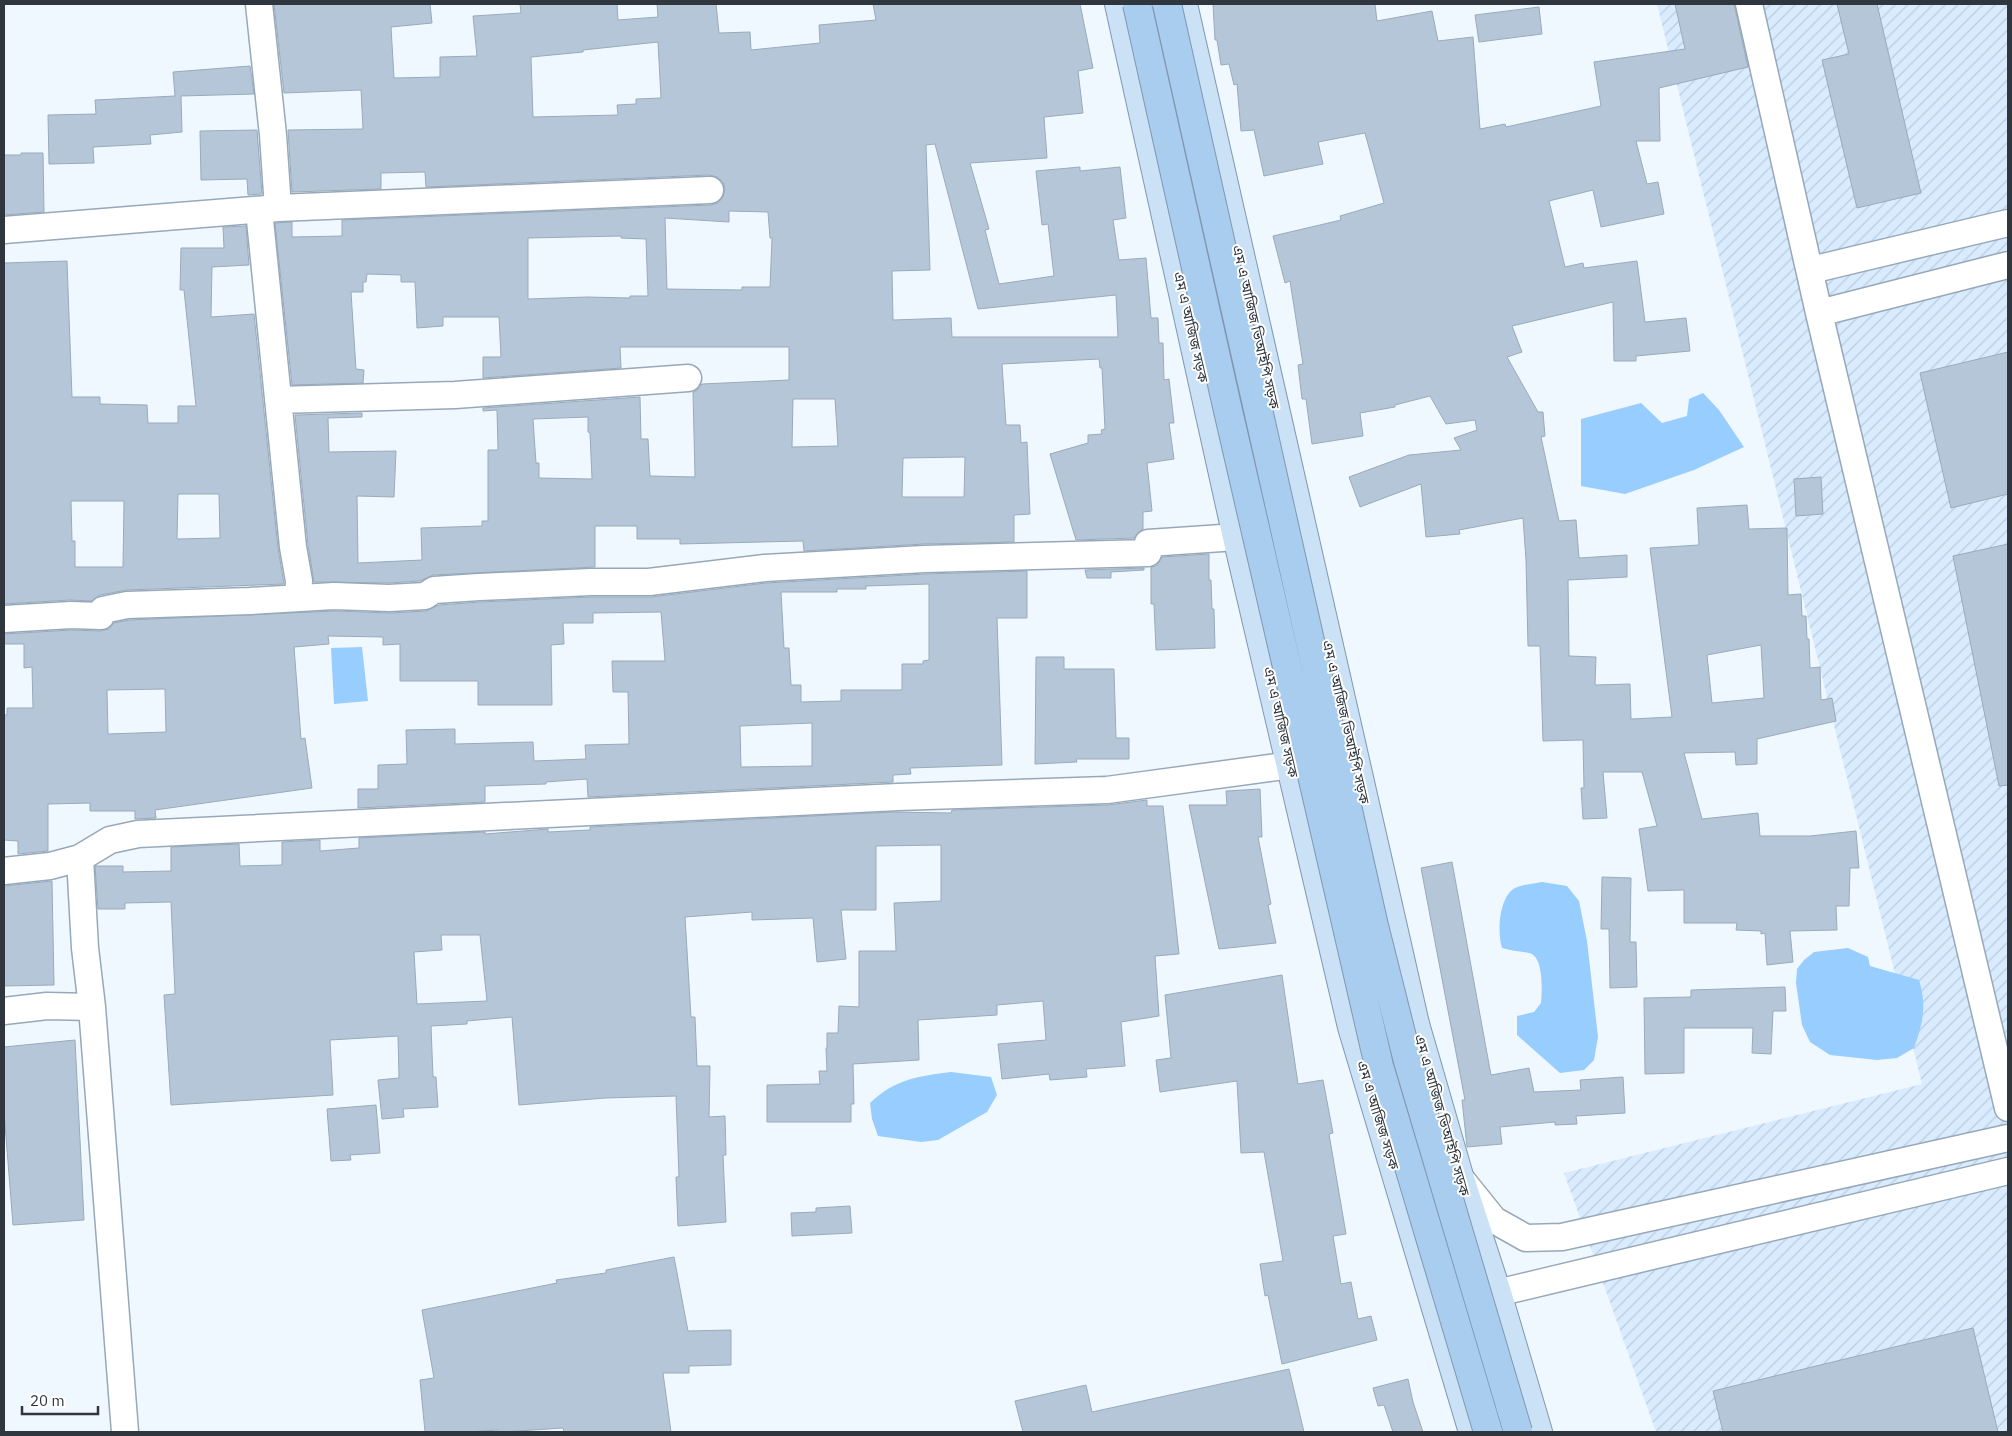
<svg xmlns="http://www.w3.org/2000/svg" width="2012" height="1436" font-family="'IBM Plex Sans','Noto Sans Bengali',sans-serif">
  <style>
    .industrial { fill: url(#industrial-furrows) }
    .water { fill: #97cdff }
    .building { fill: #b4c6d7; stroke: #99abbb; fill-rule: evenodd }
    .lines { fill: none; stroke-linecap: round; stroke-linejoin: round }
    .street-casing { stroke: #97a8b9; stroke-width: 29 }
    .primary-casing { stroke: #7e98b1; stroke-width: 30 }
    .street { stroke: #fff; stroke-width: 26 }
    .primary { stroke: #cbe1f5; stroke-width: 28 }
    .highway-bridge-casing { stroke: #7e98b1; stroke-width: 30; stroke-linecap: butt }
    .highway-bridge { stroke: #a9cdef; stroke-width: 28 }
    .labels { text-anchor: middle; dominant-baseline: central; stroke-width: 4; stroke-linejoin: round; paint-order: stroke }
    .street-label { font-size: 14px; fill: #2f363d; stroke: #fff }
  </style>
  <defs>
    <pattern id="industrial-furrows" width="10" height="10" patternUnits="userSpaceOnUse" patternTransform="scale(1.25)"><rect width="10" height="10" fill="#d9ecff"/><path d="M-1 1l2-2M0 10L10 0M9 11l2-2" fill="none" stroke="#bbcbdb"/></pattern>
  </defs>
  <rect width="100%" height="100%" fill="#f0f8ff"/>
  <path class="industrial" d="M 1657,4 L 2008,4 L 2008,1432 L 1656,1432 L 1564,1173 L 1922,1084 Z"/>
  <path class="water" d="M 1703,393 L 1719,410 L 1744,447 L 1694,470 L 1625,494 L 1581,486 L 1581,419 L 1641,403 L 1662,423 L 1687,416 L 1689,399 Z
    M 362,647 L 368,701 L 334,704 L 331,648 Z
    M 1542,882 L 1567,886 L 1579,901 L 1587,941 L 1598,1037 L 1594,1060 L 1584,1070 L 1560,1073 L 1517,1035 L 1517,1016 L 1534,1012 L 1541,1003 C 1542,991 1544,956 1529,953 C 1520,951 1511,951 1502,948 C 1497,933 1499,896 1515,888 C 1523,884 1534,884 1542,882 Z
    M 1848,948 L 1868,957 L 1870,966 L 1919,980 C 1927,1006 1923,1023 1914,1048 L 1897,1058 L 1877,1060 L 1830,1055 L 1810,1042 L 1802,1025 L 1796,983 L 1797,969 L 1804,960 L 1814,952 Z
    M 951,1072 L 991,1077 L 997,1095 L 987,1112 L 938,1140 L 921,1142 L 878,1136 L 872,1119 L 870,1103 C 895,1079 919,1076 951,1072 Z"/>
  <path class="building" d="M 274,4 L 430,4 L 432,23 L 391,27 L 394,78 L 440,77 L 440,57 L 477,56 L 473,16 L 521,13 L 520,4 L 617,4 L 618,20 L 658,17 L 657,4 L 716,4 L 719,33 L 750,32 L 751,50 L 820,43 L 819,25 L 876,20 L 873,4 L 1080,4 L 1093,68 L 1078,71 L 1083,113 L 1044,117 L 1047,158 L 970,163 L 989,229 L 985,230 L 999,284 L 1054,276 L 1048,224 L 1042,225 L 1036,171 L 1080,167 L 1080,171 L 1120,167 L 1126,218 L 1113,220 L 1119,260 L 1146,258 L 1151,318 L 1158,318 L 1159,343 L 1163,343 L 1164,380 L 1169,379 L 1174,423 L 1169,423 L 1174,459 L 1147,463 L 1152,511 L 1143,512 L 1143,529 L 1140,531 L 1134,538 L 1076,540 L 1050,454 L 1088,443 L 1088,435 L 1102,434 L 1101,430 L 1105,429 L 1102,368 L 1100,368 L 1099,359 L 1002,364 L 1006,425 L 1020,425 L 1021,443 L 1027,442 L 1030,514 L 1014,515 L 1014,542 L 924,544 L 804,551 L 803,541 L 680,544 L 680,539 L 637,539 L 637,526 L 595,526 L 595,567 L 433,575 L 420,581 L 389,583 L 314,582 L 308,545 L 295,415 L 362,413 L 362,417 L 328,418 L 329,452 L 396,451 L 394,497 L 357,496 L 358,563 L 422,560 L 421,528 L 482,526 L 482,521 L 488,521 L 488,450 L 498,450 L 497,410 L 483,411 L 483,408 L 640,397 L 641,439 L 648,439 L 650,476 L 695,477 L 693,392 L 697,390 L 702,384 L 789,380 L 789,347 L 620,347 L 621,368 L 483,378 L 483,357 L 501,357 L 499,317 L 443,317 L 443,326 L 417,328 L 415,282 L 401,282 L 401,275 L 367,274 L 366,282 L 363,282 L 363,292 L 351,292 L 356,369 L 364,370 L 363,383 L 292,385 L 275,223 L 292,222 L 292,237 L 342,236 L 342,220 L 711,205 L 718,203 L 723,197 L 725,189 L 723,182 L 717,177 L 709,175 L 426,187 L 425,172 L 381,173 L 381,189 L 292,192 L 288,130 L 363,129 L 361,90 L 284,93 ZM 658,42 L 661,98 L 636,99 L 636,104 L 617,105 L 618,115 L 533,117 L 531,57 L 583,52 L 583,50 ZM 935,144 L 978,309 L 1116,295 L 1118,337 L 952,337 L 951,318 L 893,320 L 892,271 L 930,270 L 926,145 ZM 729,211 L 768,212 L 770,238 L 772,238 L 770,287 L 742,287 L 742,290 L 667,289 L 665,218 L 729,222 ZM 621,236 L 621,238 L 646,239 L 648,296 L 630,296 L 630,298 L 587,297 L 528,299 L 528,238 ZM 793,399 L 835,399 L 838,446 L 792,447 ZM 588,417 L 588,432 L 590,433 L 592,479 L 539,478 L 539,463 L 536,463 L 533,419 ZM 965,457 L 964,497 L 902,497 L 903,458 Z
    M 1213,4 L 1375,4 L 1377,21 L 1432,11 L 1438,41 L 1473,37 L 1480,129 L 1505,124 L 1506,127 L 1601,106 L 1594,62 L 1685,49 L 1675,4 L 1734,4 L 1748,67 L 1659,88 L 1660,141 L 1636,141 L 1647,184 L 1658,182 L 1664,214 L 1601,227 L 1593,190 L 1549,201 L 1565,267 L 1583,263 L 1584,268 L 1637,261 L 1645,322 L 1686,318 L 1690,351 L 1636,356 L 1636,361 L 1614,361 L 1613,302 L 1512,326 L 1522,352 L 1507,357 L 1538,412 L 1543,412 L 1545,436 L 1541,437 L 1559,521 L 1576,520 L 1579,558 L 1627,555 L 1627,577 L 1568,580 L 1569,656 L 1596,657 L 1595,685 L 1630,684 L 1631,719 L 1672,717 L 1650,548 L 1699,545 L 1697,508 L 1747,505 L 1749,529 L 1787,528 L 1788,595 L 1801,594 L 1802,616 L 1806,616 L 1807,639 L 1809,639 L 1810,668 L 1820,667 L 1821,700 L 1832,698 L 1836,721 L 1757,739 L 1757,764 L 1736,765 L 1735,752 L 1684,753 L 1702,819 L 1758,813 L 1760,836 L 1810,836 L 1856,831 L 1859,868 L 1850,868 L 1849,906 L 1836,906 L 1837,930 L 1790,931 L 1793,962 L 1767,965 L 1765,933 L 1761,934 L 1761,931 L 1736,930 L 1737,923 L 1684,923 L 1684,890 L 1648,891 L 1639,829 L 1657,826 L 1642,772 L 1603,772 L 1607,818 L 1583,819 L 1581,788 L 1584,788 L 1583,740 L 1543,741 L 1540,646 L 1528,646 L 1526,560 L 1523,518 L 1459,530 L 1460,534 L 1426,537 L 1421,484 L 1360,507 L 1349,477 L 1409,455 L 1461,450 L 1454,438 L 1477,430 L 1475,420 L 1446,424 L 1430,396 L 1395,405 L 1395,407 L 1360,413 L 1363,436 L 1312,444 L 1306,399 L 1302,399 L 1298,365 L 1303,364 L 1290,281 L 1285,283 L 1273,236 L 1341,220 L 1340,216 L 1384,203 L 1365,133 L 1318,142 L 1323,164 L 1264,176 L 1254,130 L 1241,131 L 1237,84 L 1234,85 L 1229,64 L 1221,65 L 1217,40 L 1215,40 ZM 1761,645 L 1764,698 L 1712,703 L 1707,655 Z
    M 1837,4 L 1877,4 L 1921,193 L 1857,208 L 1822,60 L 1849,54 Z
    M 1539,7 L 1542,34 L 1479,42 L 1475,15 Z
    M 250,66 L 254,94 L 181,96 L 182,132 L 150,135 L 151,144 L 93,147 L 94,163 L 49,164 L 48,115 L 96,114 L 95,100 L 175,96 L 173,72 Z
    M 257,130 L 262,194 L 248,195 L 247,179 L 201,180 L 200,131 Z
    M 21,153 L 43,153 L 44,212 L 4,215 L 4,155 L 21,155 Z
    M 246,226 L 249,265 L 212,267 L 211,317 L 254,314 L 278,548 L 284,584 L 127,590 L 100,595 L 92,601 L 70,600 L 4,604 L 4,263 L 67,261 L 72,397 L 100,397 L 100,404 L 147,405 L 148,423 L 178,423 L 178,406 L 196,406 L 184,290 L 180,290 L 181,248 L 224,248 L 223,227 ZM 178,494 L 219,494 L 220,538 L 177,539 ZM 71,501 L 124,501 L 123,567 L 75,567 L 75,541 L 72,541 Z
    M 2008,352 L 2008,494 L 1951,508 L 1920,373 Z
    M 1821,477 L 1823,514 L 1796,516 L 1794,479 Z
    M 2008,544 L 2008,785 L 1999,786 L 1953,556 Z
    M 1209,554 L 1209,580 L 1211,580 L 1212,609 L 1214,609 L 1215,648 L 1156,650 L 1154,604 L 1151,604 L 1151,567 L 1156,566 L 1162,557 Z
    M 1144,568 L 1144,570 L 1111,572 L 1111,578 L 1087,578 L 1085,570 Z
    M 1027,571 L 1027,618 L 997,618 L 1002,765 L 910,768 L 911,774 L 893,775 L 893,782 L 588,797 L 587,779 L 546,782 L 546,784 L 485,786 L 485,802 L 358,808 L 358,789 L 378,789 L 378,765 L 407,764 L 406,730 L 455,729 L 455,744 L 533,742 L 534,761 L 586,759 L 585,745 L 629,744 L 628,692 L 613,692 L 612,661 L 665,661 L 661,612 L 593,613 L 593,623 L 563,623 L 564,644 L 551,645 L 552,705 L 478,705 L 478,681 L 400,681 L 400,644 L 383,645 L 383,637 L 328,636 L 329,644 L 294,647 L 301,739 L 305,738 L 312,788 L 155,810 L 156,818 L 135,819 L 135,811 L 90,811 L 90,803 L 48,804 L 48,851 L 18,854 L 18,841 L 4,840 L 4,715 L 7,715 L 7,708 L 33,708 L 32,667 L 24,668 L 24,644 L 4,644 L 4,634 L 71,630 L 100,631 L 109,629 L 114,623 L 129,620 L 334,611 L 390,613 L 426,611 L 439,605 L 480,602 L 591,597 L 651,597 L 766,583 L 925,574 ZM 929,584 L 929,660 L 923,661 L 923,664 L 902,664 L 902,690 L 841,690 L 841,701 L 801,702 L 801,685 L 791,685 L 789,648 L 784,648 L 781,592 L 837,592 L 837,589 L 866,589 L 866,586 ZM 165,689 L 166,732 L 108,734 L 107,690 ZM 812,723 L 812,766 L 741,767 L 740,726 Z
    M 1036,657 L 1064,657 L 1064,669 L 1114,669 L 1116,738 L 1129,738 L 1129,759 L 1076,759 L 1077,762 L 1035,764 Z
    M 1260,789 L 1262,837 L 1258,837 L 1271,904 L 1268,905 L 1276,943 L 1219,949 L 1189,805 L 1227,805 L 1226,791 Z
    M 1147,800 L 1147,806 L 1163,806 L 1179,954 L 1155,956 L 1159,1016 L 1121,1022 L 1125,1066 L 1086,1069 L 1087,1077 L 1050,1080 L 1049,1074 L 1002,1079 L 998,1044 L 1046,1040 L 1043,1001 L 997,1005 L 997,1015 L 918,1020 L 919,1060 L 853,1064 L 854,1104 L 851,1104 L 851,1122 L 767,1122 L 767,1085 L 820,1084 L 819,1071 L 827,1071 L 826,1048 L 827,1048 L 827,1033 L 838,1033 L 839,1006 L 859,1007 L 859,951 L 896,951 L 894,903 L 941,901 L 941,845 L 876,846 L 876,910 L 841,910 L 846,959 L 817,962 L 813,918 L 752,920 L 752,912 L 685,917 L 691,1017 L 695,1017 L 697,1066 L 710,1066 L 709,1117 L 725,1116 L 726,1155 L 723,1155 L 726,1222 L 678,1226 L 676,1177 L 679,1177 L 676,1096 L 605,1098 L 519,1105 L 512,1017 L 467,1021 L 467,1024 L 431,1026 L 433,1077 L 436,1077 L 438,1107 L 403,1109 L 404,1117 L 382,1119 L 378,1080 L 399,1078 L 398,1036 L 330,1040 L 333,1095 L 171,1105 L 164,995 L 175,994 L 171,902 L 125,903 L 125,909 L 98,909 L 95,866 L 123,866 L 123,872 L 171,871 L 171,847 L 239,844 L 240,866 L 282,865 L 282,842 L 320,840 L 320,851 L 359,848 L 359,838 L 485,832 L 485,834 L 548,829 L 548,832 L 590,830 L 590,827 L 893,812 L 951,813 L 952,810 L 1108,805 ZM 441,935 L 480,935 L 487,1001 L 417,1004 L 414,952 L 442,950 Z
    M 1452,862 L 1491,1075 L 1529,1068 L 1534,1092 L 1581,1090 L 1580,1080 L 1623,1077 L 1625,1113 L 1576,1116 L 1577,1124 L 1555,1125 L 1555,1122 L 1500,1127 L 1502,1144 L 1467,1147 L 1462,1100 L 1465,1100 L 1421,868 Z
    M 1602,877 L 1631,878 L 1630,942 L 1636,942 L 1637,987 L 1610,988 L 1609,929 L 1601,929 Z
    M 52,881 L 54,985 L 4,986 L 4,886 Z
    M 1282,975 L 1298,1084 L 1323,1080 L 1333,1133 L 1329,1134 L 1346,1234 L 1333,1236 L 1341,1284 L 1351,1282 L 1358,1319 L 1371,1316 L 1377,1340 L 1282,1364 L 1268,1295 L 1265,1296 L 1260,1264 L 1283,1261 L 1264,1152 L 1241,1153 L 1237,1081 L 1160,1092 L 1156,1060 L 1171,1058 L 1165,995 Z
    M 1785,987 L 1786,1011 L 1773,1011 L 1771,1054 L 1752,1053 L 1753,1028 L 1684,1028 L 1684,1073 L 1645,1074 L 1644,998 L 1691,997 L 1691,990 Z
    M 75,1040 L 84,1220 L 13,1225 L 4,1112 L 4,1047 Z
    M 376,1105 L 380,1153 L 350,1155 L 351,1160 L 331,1161 L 327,1109 Z
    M 850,1206 L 852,1233 L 792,1236 L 791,1213 L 816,1212 L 816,1208 Z
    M 674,1257 L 688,1331 L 731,1330 L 731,1365 L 689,1366 L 689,1373 L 663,1373 L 671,1432 L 564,1432 L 563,1428 L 503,1432 L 498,1432 L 498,1430 L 468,1432 L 425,1432 L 420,1380 L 434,1378 L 422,1310 L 557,1283 L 556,1280 L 606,1273 L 606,1270 Z
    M 1973,1328 L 1998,1432 L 1723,1432 L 1713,1391 Z
    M 1289,1369 L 1304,1432 L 1023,1432 L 1015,1401 L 1086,1385 L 1092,1412 Z
    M 1408,1379 L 1413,1402 L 1423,1432 L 1393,1432 L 1384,1405 L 1378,1406 L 1373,1388 Z"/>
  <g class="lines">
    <g class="street-casing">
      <path id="street" d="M 259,4 L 273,135 L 278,208
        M 1749,4 L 1819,313 L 2008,1108
        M 259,210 L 293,547 L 299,581 L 298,598
        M 4,230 L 278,208 L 710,190
        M 1811,270 L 2008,223
        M 1819,313 L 2008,265
        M 278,400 L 455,395 L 688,378
        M 4,619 L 71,615 L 101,616 L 103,610 L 127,605 L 250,601 L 334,596 L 389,598 L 425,596 L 434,590 L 479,587 L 591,582 L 649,582 L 765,568 L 924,559 L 1148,553 L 1148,543 L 1237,537
        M 4,871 L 50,866 L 80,858
        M 92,1007 L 125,1432
        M 4,1011 L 47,1006 L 92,1007 L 85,948 L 80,858 L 110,840 L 138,834 L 898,797 L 1107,790 L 1292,765
        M 1461,1179 L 1494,1220 L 1526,1238 L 1562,1237 L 2008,1138
        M 1436,1309 L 1497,1293 L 2008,1171"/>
    </g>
    <g class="primary-casing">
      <path id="primary" d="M 1119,4 L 1237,537 L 1352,1027 L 1473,1432
        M 1183,4 L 1415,1024 L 1459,1176 L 1497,1293 L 1538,1432"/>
    </g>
    <use href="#street" class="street"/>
    <use href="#primary" class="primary"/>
    <g class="highway-bridge-casing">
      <path id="highway-bridge" d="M 1137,4 L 1226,402 L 1379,1066 L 1488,1432
        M 1167,4 L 1374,926 L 1408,1061 L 1518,1432"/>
    </g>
    <use href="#highway-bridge" class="highway-bridge"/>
  </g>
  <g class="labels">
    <g class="street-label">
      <text transform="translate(1191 327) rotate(77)">এম এ আজিজ সড়ক</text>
      <text transform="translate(1256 327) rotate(77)">এম এ আজিজ ভিআইপি সড়ক</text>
      <text transform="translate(1281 722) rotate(77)">এম এ আজিজ সড়ক</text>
      <text transform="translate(1346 722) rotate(77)">এম এ আজিজ ভিআইপি সড়ক</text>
      <text transform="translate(1378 1115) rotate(73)">এম এ আজিজ সড়ক</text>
      <text transform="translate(1442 1115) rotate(74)">এম এ আজিজ ভিআইপি সড়ক</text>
    </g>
  </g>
  <rect width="2012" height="1436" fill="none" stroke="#2f363d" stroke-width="10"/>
  <path d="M22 1406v8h76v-8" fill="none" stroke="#2f363d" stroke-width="2.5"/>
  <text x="30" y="1406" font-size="15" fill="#2f363d" stroke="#ffffff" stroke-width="4" paint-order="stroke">20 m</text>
</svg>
